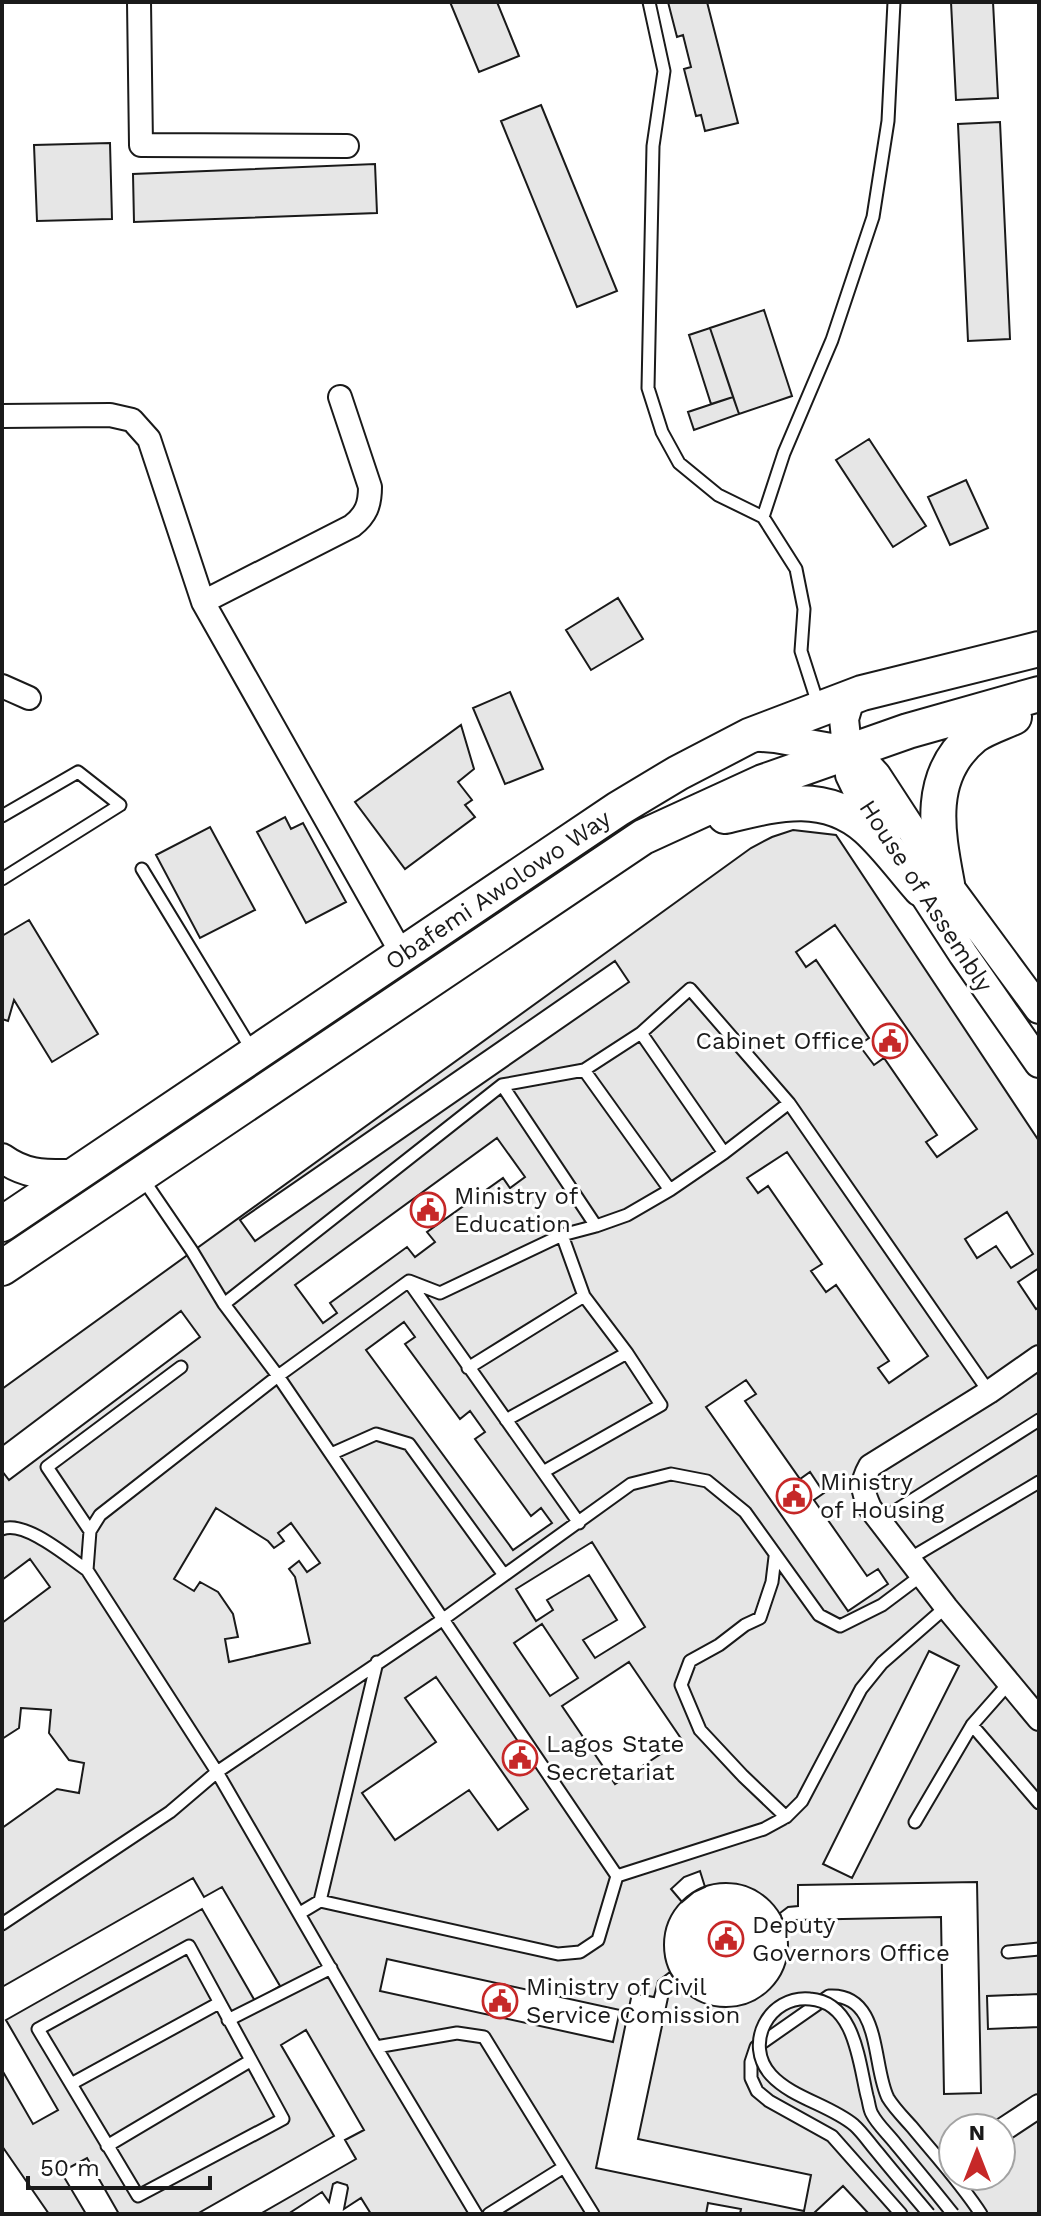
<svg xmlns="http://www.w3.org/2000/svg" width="1041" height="2216" font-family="'Work Sans',sans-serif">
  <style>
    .building { fill: #e6e6e6; stroke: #1a1a1a; stroke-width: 2; fill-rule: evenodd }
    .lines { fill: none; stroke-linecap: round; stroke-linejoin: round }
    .service-casing { stroke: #1a1a1a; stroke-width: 15 }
    .minor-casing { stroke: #1a1a1a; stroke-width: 26 }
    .tertiary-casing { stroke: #1a1a1a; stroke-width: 32 }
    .primary-casing { stroke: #1a1a1a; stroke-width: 38 }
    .service { stroke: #fff; stroke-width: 11 }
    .minor { stroke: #fff; stroke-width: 22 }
    .tertiary { stroke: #fff; stroke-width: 28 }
    .primary { stroke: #fff; stroke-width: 34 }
    .service-bridge-casing { stroke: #1a1a1a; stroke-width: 15; stroke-linecap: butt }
    .service-bridge { stroke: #fff; stroke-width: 11 }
    .labels { text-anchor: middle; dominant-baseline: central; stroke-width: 6; stroke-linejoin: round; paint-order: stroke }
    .street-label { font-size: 24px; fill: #1a1a1a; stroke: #fff }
    .poi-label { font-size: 24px; fill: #1a1a1a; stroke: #fff; text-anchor: start }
  </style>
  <rect width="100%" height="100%" fill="#fff"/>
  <path class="building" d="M 450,2 L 497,2 L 519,56 L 479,72 Z
    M 668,2 L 707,2 L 738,123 L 705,131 L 701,115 L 696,116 L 684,69 L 691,67 L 683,35 L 677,37 Z
    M 951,2 L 993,2 L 998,98 L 956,100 Z
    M 541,105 L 617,291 L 577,307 L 501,121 Z
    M 1000,122 L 1010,339 L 968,341 L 958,124 Z
    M 110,143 L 112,219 L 37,221 L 34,145 Z
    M 375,164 L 377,213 L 134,222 L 133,174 Z
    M 764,310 L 792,396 L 739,414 L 710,328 Z
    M 710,328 L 733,397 L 711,404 L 689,335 Z
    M 733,397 L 739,414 L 694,430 L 688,412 Z
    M 869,439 L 926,526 L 893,547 L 836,460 Z
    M 966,480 L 988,528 L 950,545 L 928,497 Z
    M 618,598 L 643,639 L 591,670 L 566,630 Z
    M 510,692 L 543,769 L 505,784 L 473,708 Z
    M 461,725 L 474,769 L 458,782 L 472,800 L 465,805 L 475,817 L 405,869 L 355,802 Z
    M 285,817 L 291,829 L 303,823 L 346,902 L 306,923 L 257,832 Z
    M 210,827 L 255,910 L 200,938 L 156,855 Z
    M 793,830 L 836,835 L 1039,1141 L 1039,2214 L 49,2214 L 2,2146 L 2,1389 L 751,848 L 772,837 ZM 953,2128 L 1001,2128 L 1001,2176 L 953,2176 Z
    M 29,920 L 98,1034 L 52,1062 L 14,1000 L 8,1021 L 2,1019 L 2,936 Z
    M 835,925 L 977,1129 L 937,1157 L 926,1142 L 937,1135 L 884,1058 L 874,1065 L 859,1045 L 869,1038 L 816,960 L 806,967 L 796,952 Z
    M 615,961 L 629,982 L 255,1241 L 240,1220 Z
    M 497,1138 L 525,1177 L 510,1188 L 503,1178 L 427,1232 L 435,1242 L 415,1257 L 407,1247 L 330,1303 L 337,1313 L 323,1323 L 295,1285 Z
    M 787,1152 L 928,1356 L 889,1383 L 878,1368 L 889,1361 L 836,1285 L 826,1292 L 811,1271 L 822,1264 L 768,1186 L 758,1193 L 747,1178 Z
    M 1007,1212 L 1033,1254 L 1011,1268 L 996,1246 L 977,1258 L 965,1239 Z
    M 1039,1268 L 1039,1307 L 1036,1309 L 1018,1282 Z
    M 181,1311 L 200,1337 L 9,1480 L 2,1471 L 2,1446 Z
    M 404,1322 L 415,1337 L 405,1344 L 460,1419 L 470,1411 L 485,1432 L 475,1439 L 531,1516 L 541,1508 L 552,1523 L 513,1550 L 366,1350 Z
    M 746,1380 L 756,1394 L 745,1401 L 800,1479 L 810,1472 L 824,1493 L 814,1500 L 867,1576 L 878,1569 L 888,1584 L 848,1611 L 706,1407 Z
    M 216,1508 L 268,1541 L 274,1548 L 284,1541 L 278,1533 L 291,1523 L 320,1563 L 307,1572 L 299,1561 L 289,1569 L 295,1577 L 310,1643 L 229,1662 L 225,1639 L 238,1637 L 233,1614 L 218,1592 L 200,1582 L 194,1591 L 174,1579 Z
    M 592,1542 L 645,1627 L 595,1658 L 583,1640 L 617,1620 L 589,1575 L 547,1600 L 553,1610 L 536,1621 L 516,1589 Z
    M 30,1559 L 50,1587 L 2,1623 L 2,1580 Z
    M 542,1624 L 578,1678 L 550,1696 L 514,1643 Z
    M 929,1651 L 959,1666 L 852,1878 L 823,1864 Z
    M 629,1662 L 682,1740 L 615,1784 L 562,1706 Z
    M 436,1677 L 528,1809 L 498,1830 L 469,1790 L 395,1840 L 362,1793 L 436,1742 L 405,1698 Z
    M 21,1708 L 51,1710 L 49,1733 L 69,1760 L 84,1763 L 79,1793 L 57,1789 L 2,1828 L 2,1739 L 19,1728 Z
    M 700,1871 L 705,1887 L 694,1892 L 682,1902 L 671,1889 L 684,1877 Z
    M 193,1878 L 204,1897 L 222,1887 L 280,1986 L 255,2001 L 202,1909 L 6,2020 L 58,2110 L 33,2124 L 2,2070 L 2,1987 Z
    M 977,1882 L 981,2093 L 944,2094 L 941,1917 L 794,1920 L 784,1925 L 780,1913 L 788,1907 L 798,1906 L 798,1885 Z
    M664 1945a62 62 0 1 1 124 0a62 62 0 1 1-124 0Z
    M 387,1959 L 620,2010 L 613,2042 L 380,1991 Z
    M 670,1972 L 679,1986 L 669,1993 L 638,2139 L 811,2175 L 804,2211 L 596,2168 L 632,1993 L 654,1997 L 658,1981 Z
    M 1039,1994 L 1039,2027 L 988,2029 L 987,1996 Z
    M 306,2030 L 364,2130 L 345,2140 L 356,2159 L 260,2214 L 197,2214 L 334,2136 L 281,2045 Z
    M 87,2158 L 119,2214 L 86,2214 L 61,2172 Z
    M 337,2182 L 347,2185 L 348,2188 L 344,2209 L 361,2198 L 371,2214 L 288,2214 L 322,2192 L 329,2202 L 333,2184 Z
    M 843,2186 L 869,2214 L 815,2214 L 814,2213 Z
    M 708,2203 L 741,2209 L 740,2214 L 706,2214 Z"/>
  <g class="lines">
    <g class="service-casing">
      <path id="service" d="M 649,2 L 664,71 L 653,146 L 648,388 L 662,432 L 679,463 L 718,495 L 763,517 L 796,569 L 804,609 L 801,651 L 818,704
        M 763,517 L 784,453 L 832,340 L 873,217 L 888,121 L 894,2
        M 2,816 L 78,772 L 120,805 L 2,879
        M 142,869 L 252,1050
        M 641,1033 L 724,1153
        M 584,1070 L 670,1190
        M 502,1085 L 596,1226
        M 143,1179 L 192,1251 L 224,1304 L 278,1376 L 617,1876
        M 409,1282 L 579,1523
        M 224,1304 L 502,1085 L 584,1070 L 641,1033 L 690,989 L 789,1103 L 989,1392
        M 468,1368 L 584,1296
        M 506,1420 L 627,1353
        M 331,1454 L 376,1434 L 409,1444 L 504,1575
        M 543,1472 L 661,1405 L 627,1353 L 584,1296 L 562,1235
        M 879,1521 L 1039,1420
        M 2,1529 C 25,1520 68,1557 87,1570
        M 90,1531 L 47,1467 L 181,1367
        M 775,1557 L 772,1582 L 760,1618 L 745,1625 L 719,1645 L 690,1661 L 681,1685 L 700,1730 L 743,1776 L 786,1817
        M 909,1559 L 1039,1482
        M 972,1725 L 1039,1803
        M 915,1822 L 972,1725 L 1009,1683
        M 617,1876 L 764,1829 L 786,1817 L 802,1801 L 861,1689 L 882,1663 L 946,1607
        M 320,1901 L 377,1662
        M 300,1913 L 320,1901 L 558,1954 L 580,1952 L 598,1940 L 617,1876
        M 2,1924 L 170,1812 L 217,1772 L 442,1620 L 631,1484 L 671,1474 L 707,1481 L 745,1512 L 819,1615 L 840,1626 L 882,1605 L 922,1575
        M 189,1946 L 283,2119 L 138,2196 L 38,2029 Z
        M 1008,1952 L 1039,1949
        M 228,2020 L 331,1968
        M 376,2047 L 457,2033 L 484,2037 L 593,2214
        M 71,2084 L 219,2003
        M 107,2146 L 250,2061
        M 476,2214 L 376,2047 L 217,1772 L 87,1570 L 90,1531 L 100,1515 L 278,1376 L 409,1281 L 440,1293 L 562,1235 L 596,1226 L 627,1215 L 670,1190 L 724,1153 L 789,1103
        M 489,2214 L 564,2167
        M 901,2214 L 832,2136 L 769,2101 L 757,2091 L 751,2078 L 751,2062 L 756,2047 L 829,1996 C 882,1993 872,2067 888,2098 C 894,2108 904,2118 912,2127 C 935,2155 961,2183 981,2214"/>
    </g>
    <g class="minor-casing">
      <path id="minor" d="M 139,2 L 141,145 L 347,146
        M 2,416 L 110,415 L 132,420 L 149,439 L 203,602 L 402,954
        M 203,602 L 352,526 C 366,515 370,505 370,487 L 340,397
        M 2,686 L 29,698
        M 1039,1357 L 989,1392 L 870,1466 C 860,1484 862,1490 870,1508 L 946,1607 L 1039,1719
        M 1001,2131 L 1039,2106"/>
    </g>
    <g class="tertiary-casing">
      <path id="tertiary" d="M 850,699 L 844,719 L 850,775 L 864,804 L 886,837
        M 749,736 L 775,738 L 848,751 L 865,763 L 876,775 L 947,884 L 1039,1009
        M 909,871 L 963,954 L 1039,1063
        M 2,1158 C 27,1176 46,1174 76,1174"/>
    </g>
    <g class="primary-casing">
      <path id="primary" d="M 725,816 C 775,804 824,790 867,828 C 887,846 904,870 921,889
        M 947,884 C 937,831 926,775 974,736 C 985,728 1001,723 1014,717
        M 2,1224 L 618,809 L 678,773 L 749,736 L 820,709 L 862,693 L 1039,649
        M 2,1268 L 643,837 L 763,782 L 908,731 L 1039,694"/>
    </g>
    <use href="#service" class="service"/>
    <use href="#minor" class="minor"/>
    <use href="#tertiary" class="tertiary"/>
    <use href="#primary" class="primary"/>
    <g class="service-bridge-casing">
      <path id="service-bridge" d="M 929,2214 C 912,2194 895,2174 878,2153 C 870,2144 863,2133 854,2125 C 830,2105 792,2098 771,2075 C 743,2044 769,1995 810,1999 C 855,2002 859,2063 867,2096 C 869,2102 869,2109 872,2114 C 877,2124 888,2134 895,2143 C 914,2166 934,2190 953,2214"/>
    </g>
    <use href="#service-bridge" class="service-bridge"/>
  </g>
  <defs>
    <g id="civic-ring" transform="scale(1.8)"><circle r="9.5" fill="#fff" stroke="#c62828" stroke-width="1.5"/><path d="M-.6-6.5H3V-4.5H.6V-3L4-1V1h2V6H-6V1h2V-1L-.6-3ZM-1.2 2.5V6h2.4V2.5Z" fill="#c62828"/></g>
  </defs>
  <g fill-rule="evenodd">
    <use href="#civic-ring" x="890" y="1041"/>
    <use href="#civic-ring" x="428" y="1210"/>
    <use href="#civic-ring" x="794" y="1496"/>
    <use href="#civic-ring" x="520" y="1758"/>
    <use href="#civic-ring" x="726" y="1939"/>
    <use href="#civic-ring" x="500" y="2001"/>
  </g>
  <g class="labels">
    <g class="street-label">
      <text transform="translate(498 890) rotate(-34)">Obafemi Awolowo Way</text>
      <text transform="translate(926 896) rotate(57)">House of Assembly</text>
    </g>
    <g class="poi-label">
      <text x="864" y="1041" text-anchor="end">Cabinet Office</text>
      <text x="454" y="1196">Ministry of<tspan x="454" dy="28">Education</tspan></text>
      <text x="820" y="1482">Ministry<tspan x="820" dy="28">of Housing</tspan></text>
      <text x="546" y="1744">Lagos State<tspan x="546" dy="28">Secretariat</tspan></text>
      <text x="752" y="1925">Deputy<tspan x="752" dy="28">Governors Office</tspan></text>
      <text x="526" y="1987">Ministry of Civil<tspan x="526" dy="28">Service Comission</tspan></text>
    </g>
  </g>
  <rect width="1041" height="2216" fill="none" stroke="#1a1a1a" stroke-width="8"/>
  <g transform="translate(977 2152)"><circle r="38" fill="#ffffff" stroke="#a3a3a3" stroke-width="2"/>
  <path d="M0-6L14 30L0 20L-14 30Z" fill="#c62828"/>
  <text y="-12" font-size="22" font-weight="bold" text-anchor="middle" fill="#1a1a1a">N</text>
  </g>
  <path d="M28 2176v12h182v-12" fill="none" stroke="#1a1a1a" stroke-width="4"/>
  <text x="40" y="2176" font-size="24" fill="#1a1a1a" stroke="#ffffff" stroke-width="6" paint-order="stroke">50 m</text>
</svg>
